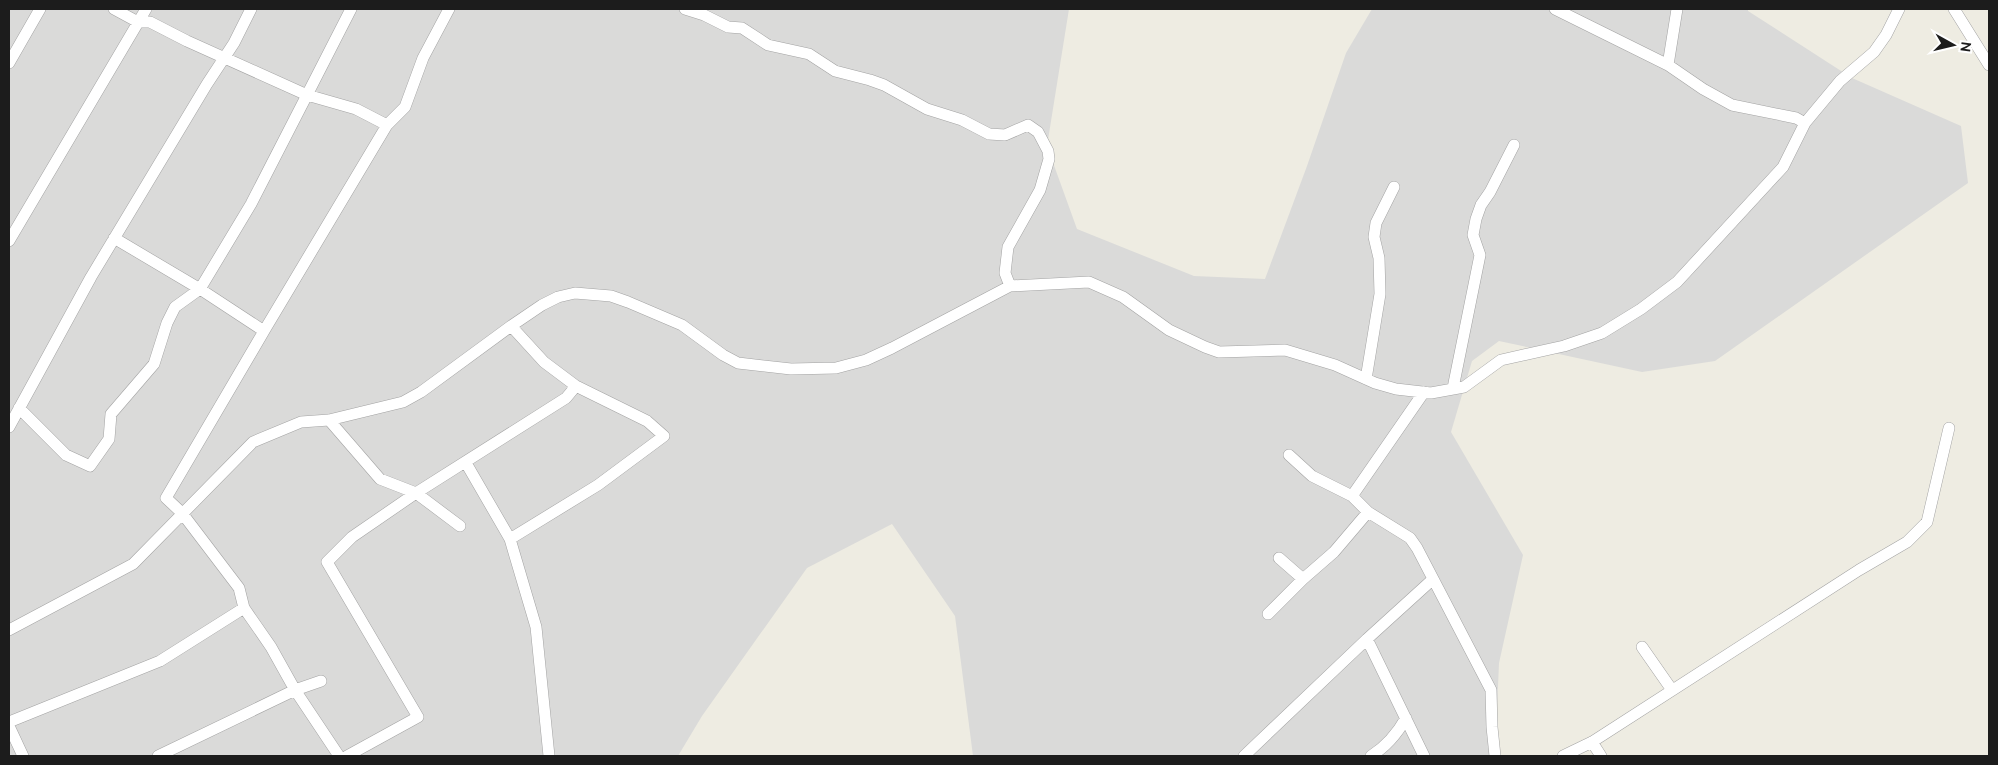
<svg xmlns="http://www.w3.org/2000/svg" width="1998" height="765" font-family="Ubuntu,sans-serif">
  <style>
    .residential { fill: #dadad9 }
    .lines { fill: none; stroke-linecap: round; stroke-linejoin: round }
    .minor-casing { stroke: #a3a3a3; stroke-width: 12 }
    .minor { stroke: #fff; stroke-width: 11 }
  </style>
  <rect width="100%" height="100%" fill="#eeece2"/>
  <path class="residential" d="M 9,9 L 1069,9 L 1047,146 L 1077,229 L 1194,276 L 1265,279 L 1307,166 L 1346,53 L 1372,9 L 1748,9 L 1748,11 L 1852,78 L 1961,126 L 1968,183 L 1715,361 L 1642,372 L 1499,341 L 1472,361 L 1451,432 L 1523,555 L 1499,663 L 1495,756 L 973,756 L 955,616 L 892,524 L 807,568 L 702,716 L 678,756 L 9,756 Z"/>
  <g class="lines">
    <g class="minor-casing">
      <path id="minor" d="M 114,9 L 138,22 L 150,22 L 187,41 L 307,95 L 251,204 L 200,289 L 114,238
        M 685,9 L 704,15 L 728,27 L 742,28 L 768,45 L 809,54 L 835,71 L 870,80 L 884,85 L 927,109 L 962,120 L 989,134 L 1005,135 L 1028,125 L 1038,132 L 1048,151 L 1049,159 L 1040,190 L 1008,247 L 1005,273 L 1010,286
        M 1555,9 L 1668,65 L 1703,89 L 1732,105 L 1796,118 L 1805,123
        M 1954,9 L 1989,65
        M 9,63 L 40,9
        M 1668,65 L 1677,9
        M 387,125 L 405,107 L 423,58 L 449,9
        M 9,241 L 146,9
        M 264,331 L 387,125 L 356,109 L 307,95 L 351,9
        M 1366,379 L 1380,294 L 1379,258 L 1374,237 L 1376,223 L 1394,187
        M 1453,388 L 1480,255 L 1473,235 L 1476,219 L 1481,205 L 1490,192 L 1514,145
        M 1424,392 L 1352,496 L 1368,512 L 1410,538 L 1417,548 L 1491,690 L 1492,727 L 1495,756
        M 19,408 L 66,455 L 90,466 L 109,439 L 111,414 L 154,364 L 167,323 L 175,307 L 200,289 L 264,331 L 166,498 L 182,513 L 239,588 L 244,608 L 271,647 L 295,690 L 339,756
        M 329,420 L 380,479 L 416,493 L 460,526
        M 9,427 L 91,277 L 207,84 L 234,43 L 251,9
        M 1289,455 L 1312,476 L 1352,496
        M 466,463 L 510,539 L 598,485 L 664,436 L 647,421 L 576,386 L 544,362 L 511,326
        M 510,539 L 536,627 L 549,756
        M 1279,558 L 1303,579
        M 1268,614 L 1303,579 L 1334,552 L 1368,512
        M 9,630 L 133,564 L 253,442 L 301,422 L 329,420 L 403,402 L 421,392 L 511,326 L 542,305 L 558,297 L 575,293 L 611,296 L 628,302 L 682,325 L 723,355 L 738,363 L 791,369 L 836,368 L 866,360 L 892,348 L 1010,286 L 1089,282 L 1123,297 L 1169,330 L 1205,347 L 1219,352 L 1285,350 L 1335,365 L 1375,383 L 1396,389 L 1431,393 L 1464,387 L 1501,360 L 1564,346 L 1602,333 L 1641,309 L 1677,282 L 1783,167 L 1805,123 L 1840,81 L 1874,52 L 1886,35 L 1899,9
        M 1367,639 L 1432,580
        M 1642,647 L 1672,690
        M 9,722 L 160,661 L 244,608
        M 9,726 L 23,756
        M 1592,742 L 1601,756
        M 158,756 L 295,690 L 321,681
        M 347,756 L 418,717 L 327,562 L 352,537 L 416,493 L 566,398 L 576,386
        M 1244,756 L 1367,639 L 1424,756
        M 1371,756 C 1387,746 1397,734 1406,718
        M 1563,756 L 1592,742 L 1859,570 L 1907,542 L 1927,522 L 1949,428"/>
    </g>
    <use href="#minor" class="minor"/>
  </g>
  <rect width="1998" height="765" fill="none" stroke="#1c1c1c" stroke-width="20"/>
  <g transform="translate(1953 45) rotate(98)" stroke="#ffffff" stroke-width="4" paint-order="stroke">
  <path d="M0-4L9 19L0 12L-9 19Z" fill="#1c1c1c"/>
  <text y="-8" font-size="14" font-weight="bold" text-anchor="middle" fill="#1c1c1c">N</text>
  </g>
</svg>
